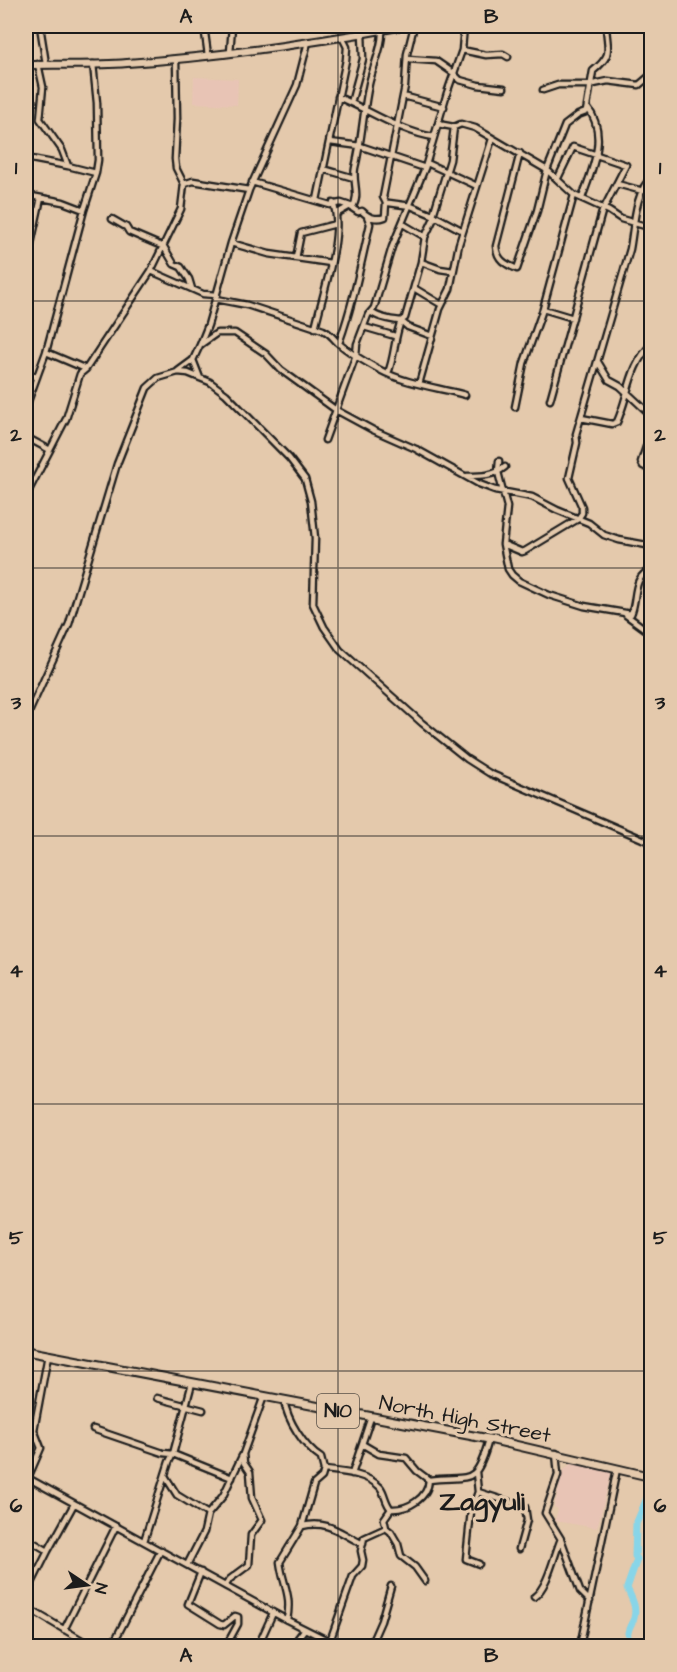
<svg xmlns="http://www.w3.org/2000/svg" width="677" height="1672" font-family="'Architects Daughter',sans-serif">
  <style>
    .built { fill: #e8c4b5 }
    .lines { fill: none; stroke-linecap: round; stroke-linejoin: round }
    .river { stroke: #88d5e8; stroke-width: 7 }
    .minor-casing { stroke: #1c1c1c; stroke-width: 9 }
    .secondary-casing { stroke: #1c1c1c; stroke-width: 10 }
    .trunk-casing { stroke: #1c1c1c; stroke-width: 11 }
    .minor { stroke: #e4c9ac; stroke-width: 4.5 }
    .secondary { stroke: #e4c9ac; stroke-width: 6 }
    .trunk { stroke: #e4c9ac; stroke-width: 7 }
    .grid { fill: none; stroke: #1c1c1c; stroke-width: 1.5; stroke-opacity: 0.55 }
    .labels { text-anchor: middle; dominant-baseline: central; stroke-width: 6; stroke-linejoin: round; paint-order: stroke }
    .shield { fill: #e4c9ac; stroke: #585047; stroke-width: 1.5 }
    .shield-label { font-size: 20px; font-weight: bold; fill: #1c1c1c }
    .street-label { font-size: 21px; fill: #1c1c1c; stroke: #e4c9ac }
    .district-label { font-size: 27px; font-weight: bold; fill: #1c1c1c; stroke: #e4c9ac }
    .neatline { fill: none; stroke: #1c1c1c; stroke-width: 2 }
    .grid-label { font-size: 20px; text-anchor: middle; font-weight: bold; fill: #1c1c1c }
  </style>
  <rect width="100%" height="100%" fill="#e4c9ac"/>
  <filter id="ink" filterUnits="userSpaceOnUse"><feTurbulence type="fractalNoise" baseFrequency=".0167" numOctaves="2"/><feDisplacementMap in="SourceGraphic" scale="12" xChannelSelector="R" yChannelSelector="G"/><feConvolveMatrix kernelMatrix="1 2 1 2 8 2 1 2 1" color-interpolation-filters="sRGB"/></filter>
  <g filter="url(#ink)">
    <path class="built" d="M 194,77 L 238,79 L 237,105 L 193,103 Z
      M 572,1462 L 612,1471 L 597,1528 L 555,1521 L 558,1509 L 554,1507 L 563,1471 Z"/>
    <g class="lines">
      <path class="river" d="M 628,1633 C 629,1626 632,1624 634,1618 C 637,1607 632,1599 627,1588 L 637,1559 L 635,1556 L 636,1524 L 652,1486"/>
      <g class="minor-casing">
        <path id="minor" d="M 40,26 L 46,64
          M 204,26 L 208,55
          M 462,50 L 486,55 L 503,54 L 508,57
          M 230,53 L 232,26
          M 408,59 L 436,61 L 452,72 L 460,80 L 478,85 L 504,88
          M 38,64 L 43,87 L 40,119 L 62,150 L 68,166
          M 543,90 L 558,85 L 589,85 L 608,81 L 639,85 L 652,74
          M 403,96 L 444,107
          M 338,97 C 369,110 401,132 434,137
          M 351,103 L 363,59 L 362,33
          M 438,124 L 454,127 L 461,124 L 475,128 L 547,170 L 574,195 L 609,211 L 621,219 L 652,228
          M 330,142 L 360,146 L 425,168
          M 520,153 L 496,246 C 497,260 505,264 517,269 L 537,211 L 547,170 L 565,125 L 578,115 L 586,112 L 593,71 C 614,54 607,50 606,26
          M 26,158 L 68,166 L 96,173
          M 427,163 L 477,186
          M 323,169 L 354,178
          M 252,182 L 330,205 L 341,203 L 350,206
          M 184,184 L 193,181 L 249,190
          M 617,184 L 643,191
          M 26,195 L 63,202 L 84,210
          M 582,198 C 592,170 609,134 587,107
          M 317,200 L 346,60 L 347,47 L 342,37
          M 386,203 L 383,197 L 405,86 L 407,54 L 414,26
          M 352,208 L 358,212 L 362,211 C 368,218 377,220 385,217 L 386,203 L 389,203 L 411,206 L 435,216 L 425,237 L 421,262 L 405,318 L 401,321 C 391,320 378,318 371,312
          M 336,214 L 350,206 L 352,208 C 361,195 352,182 355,168 C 362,140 363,112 369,84 C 373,66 383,47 382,29
          M 433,215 L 450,160 L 454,127
          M 435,216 L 463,231
          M 112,219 L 126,227 L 129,232 L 164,247 L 174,264 L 181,267 L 189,279 L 192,289
          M 403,224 L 425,237
          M 231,243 L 269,254 L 331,263
          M 296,258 L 301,233 L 336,224
          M 421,262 L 440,269 L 453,271
          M 26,267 L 41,198
          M 151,271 L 203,294 L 217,295
          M 414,288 L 442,305
          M 216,299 L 247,305 L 323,330 C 330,333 332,337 337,342 C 347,351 367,363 380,370 C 406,384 436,387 465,395
          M 543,309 L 573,318
          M 364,327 L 395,336
          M 315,328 C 322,295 345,233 333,203
          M 339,343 C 353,304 361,264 370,224 L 367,216
          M 200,345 L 217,333 L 235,333 L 266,354 L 281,370 L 336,410 L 373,430 L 416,449 L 479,484 L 495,490 L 532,497 L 557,510 L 589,523 L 604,535 L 619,540 L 652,546
          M 46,352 L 86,369 L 151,271 L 181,209 L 184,184 L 176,168 L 175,159 L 177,119 L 176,59
          M 193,360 L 200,378
          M 598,362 L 609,380 L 620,386 L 652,416
          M 178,371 L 193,360 L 200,345 L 208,325 L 231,243 L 249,190 L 297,85 L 308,42
          M 26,373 L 37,377
          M 388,373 C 395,356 394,338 401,321 L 408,327 L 432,336
          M 419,384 L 440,309 L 450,289 L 459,244 L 492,139
          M 550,400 L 602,212 L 626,165 L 573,147 L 558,178
          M 26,407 L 46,352 L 84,210 L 96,173 L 98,160 L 97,103 L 93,64
          M 515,407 L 524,363 L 543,309 L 574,195
          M 581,418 L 612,424 L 617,422 C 629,396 629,365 652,344
          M 652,429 L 641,462 L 643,466 L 652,470
          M 26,437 L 50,450 L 26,496
          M 325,440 L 356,355 L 357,344 L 368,315 L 374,308 L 392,247 L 425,168 L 447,93 L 462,50 L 464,26
          M 50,450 L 66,419 L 80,374 L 86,369
          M 499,461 L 498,472 L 507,507 L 503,544 L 508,569 L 512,575 L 519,581 L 549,595 L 584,606 L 631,614 C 638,599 631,577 652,569
          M 467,476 C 481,476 494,476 505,467
          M 503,544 L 522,552 L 525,551 L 578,519 L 582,513 L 582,507 L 569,478 L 577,443 L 576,434 L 630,249 C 634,228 635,190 652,177
          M 626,615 L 652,634
          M 26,719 L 69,624 L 117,464 L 147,388 L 158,378 L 178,372 L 188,373 L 210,382 L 226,394 L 289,458 L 305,479 L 311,501 L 315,538 L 313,604 L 324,627 L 340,650 L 422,723 L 467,759 L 489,773 L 652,843
          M 157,1398 L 203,1410
          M 284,1400 C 287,1420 304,1447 321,1458 L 324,1470 L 322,1477 L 314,1484 L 302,1526 L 280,1562 C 283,1586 292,1594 287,1620
          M 93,1429 L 163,1453 L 173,1454 L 232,1478
          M 362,1444 L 379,1454 L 406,1458 L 417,1471 L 429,1480
          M 556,1453 L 558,1475 L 545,1513 L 561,1539 L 580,1591 L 590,1601
          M 324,1470 C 342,1472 366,1473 380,1487 C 385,1493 385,1503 391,1509 C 408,1510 428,1498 429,1480 C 470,1475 476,1488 489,1439
          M 476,1472 L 478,1492 L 471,1511 L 466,1559 L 479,1564
          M 352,1474 L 371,1417
          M 165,1476 L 177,1495 L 208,1514
          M 26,1477 L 287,1620 L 339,1646
          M 28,1478 L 41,1448 L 34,1430 L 48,1355
          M 478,1492 L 525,1507 L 527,1520 L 519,1549
          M 391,1509 L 384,1519 L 386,1528 L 391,1532 L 398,1544 L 401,1556 L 415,1567 L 425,1581
          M 302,1526 C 330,1520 339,1533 363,1544
          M 26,1538 L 48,1551 L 74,1504
          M 144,1541 L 169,1462 L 173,1454 L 192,1383
          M 187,1565 L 204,1532 L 208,1514 L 223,1496 L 242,1456
          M 201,1572 L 188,1604 L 220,1624 L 224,1625 L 235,1616 L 238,1617 L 238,1624 L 226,1646
          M 225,1586 L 230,1579 L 249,1565 L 251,1535 L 262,1520 L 252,1498 L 250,1472 L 244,1463 L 243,1454 L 264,1396
          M 26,1595 L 48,1551
          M 534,1597 C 548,1587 554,1555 561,1539
          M 26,1607 L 92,1646
          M 64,1630 L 116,1526
          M 330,1641 L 353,1576 L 362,1566 L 363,1560 L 361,1551 L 364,1538 L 386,1528
          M 112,1646 L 161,1550
          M 258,1646 L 273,1613
          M 292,1646 L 304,1630
          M 370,1646 L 381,1621 L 391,1586
          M 580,1646 L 617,1469"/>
      </g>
      <g class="secondary-casing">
        <path id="secondary" d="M 26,65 C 59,64 93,66 127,63 C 220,57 312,43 404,26"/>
      </g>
      <g class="trunk-casing">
        <path id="trunk" d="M 26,1351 L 489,1439 L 652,1477"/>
      </g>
      <use href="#minor" class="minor"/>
      <use href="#secondary" class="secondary"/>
      <use href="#trunk" class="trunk"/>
    </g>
  </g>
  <path class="grid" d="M 338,26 L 338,1646M 26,301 L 652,301M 26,568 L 652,568M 26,836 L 652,836M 26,1104 L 652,1104M 26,1371 L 652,1371"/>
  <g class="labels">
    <rect class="shield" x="317" y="1394" width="42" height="34" rx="4.5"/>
    <g class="shield-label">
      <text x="338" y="1411">N10</text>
    </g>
    <g class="street-label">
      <text transform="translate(465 1419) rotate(11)">North High Street</text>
    </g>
    <g class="district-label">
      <text x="482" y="1502">Zagyuli</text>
    </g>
  </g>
  <rect width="677" height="1672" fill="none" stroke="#e4c9ac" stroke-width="66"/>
  <g transform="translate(87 1585) rotate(103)" stroke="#e4c9ac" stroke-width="4.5" paint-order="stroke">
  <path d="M0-4.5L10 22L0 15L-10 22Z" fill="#1c1c1c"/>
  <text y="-9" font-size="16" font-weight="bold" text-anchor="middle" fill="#1c1c1c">N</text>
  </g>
  <rect x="33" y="33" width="611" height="1606" class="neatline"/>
  <g class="grid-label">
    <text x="186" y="23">A</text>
    <text x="491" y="23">B</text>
    <text x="16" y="174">1</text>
    <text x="660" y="174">1</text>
    <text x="16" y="441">2</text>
    <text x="660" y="441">2</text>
    <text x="16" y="709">3</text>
    <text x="660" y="709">3</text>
    <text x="16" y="977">4</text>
    <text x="660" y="977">4</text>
    <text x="16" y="1244">5</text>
    <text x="660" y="1244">5</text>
    <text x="16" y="1512">6</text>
    <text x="660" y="1512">6</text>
    <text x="186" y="1662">A</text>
    <text x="491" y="1662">B</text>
  </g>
</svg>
